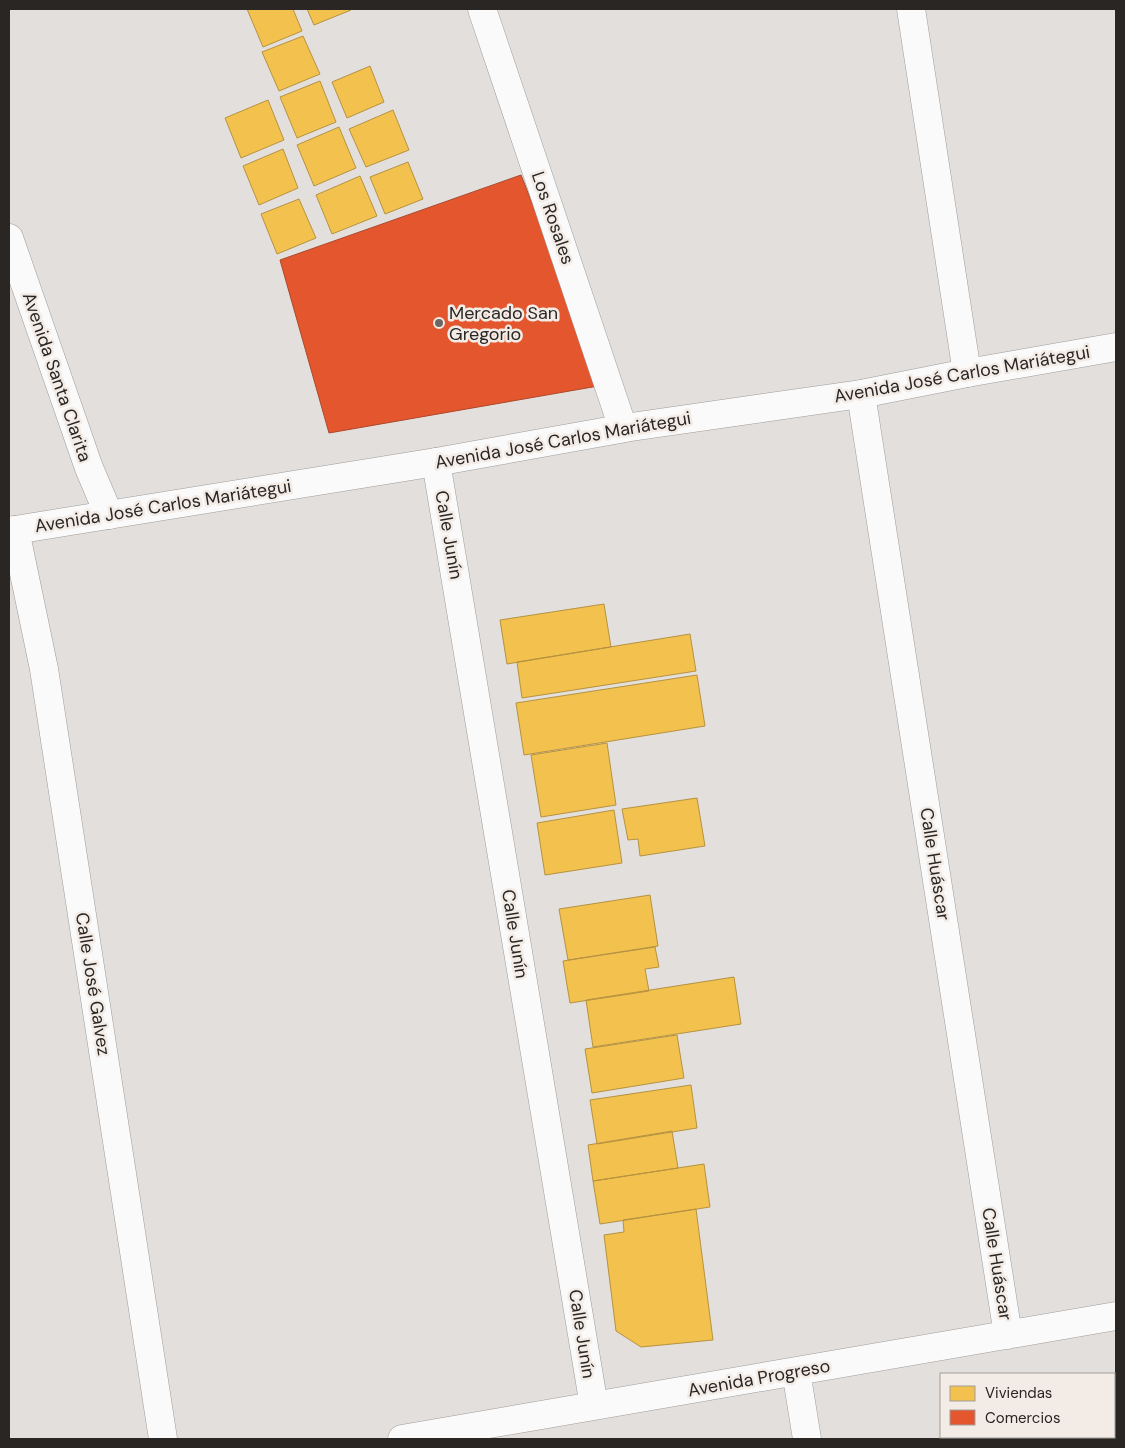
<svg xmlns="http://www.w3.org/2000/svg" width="1125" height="1448" font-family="'DM Sans',sans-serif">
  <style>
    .homes { fill: #f2c14e; stroke: #b69241 }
    .shops { fill: #e4572e; stroke: #ac482b }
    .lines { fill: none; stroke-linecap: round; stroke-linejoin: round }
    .street-casing { stroke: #9e9c9a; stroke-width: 29 }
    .secondary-casing { stroke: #9e9c9a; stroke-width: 29 }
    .street { stroke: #fbfafa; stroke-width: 28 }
    .secondary { stroke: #fbfafa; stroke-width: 28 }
    .poi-dot { fill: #6a6764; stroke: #f3ece6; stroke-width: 2 }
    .labels { text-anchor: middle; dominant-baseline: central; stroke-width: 5; stroke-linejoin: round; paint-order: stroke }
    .street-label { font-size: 18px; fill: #292624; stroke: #f3ece6 }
    .poi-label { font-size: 18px; fill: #292624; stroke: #f3ece6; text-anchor: start }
  </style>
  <rect width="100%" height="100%" fill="#e2dfdc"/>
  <path class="homes" d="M 247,9 L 293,9 L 302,31 L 263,47 Z
    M 307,9 L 351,9 L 351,10 L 314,25 Z
    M 303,36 L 320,74 L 279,91 L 262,52 Z
    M 370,66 L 384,102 L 347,118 L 332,82 Z
    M 320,81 L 336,122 L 297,138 L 280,97 Z
    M 268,100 L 284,140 L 241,158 L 225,118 Z
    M 393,110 L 409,150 L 366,167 L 349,129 Z
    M 339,127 L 356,168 L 314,186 L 297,145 Z
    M 283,149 L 298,188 L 259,205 L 243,166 Z
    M 408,162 L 423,199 L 385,214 L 370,177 Z
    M 360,176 L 377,216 L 332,234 L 316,195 Z
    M 299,199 L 316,238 L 277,254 L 261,214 Z
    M 604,604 L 611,647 L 507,664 L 500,620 Z
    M 690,634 L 696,671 L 522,698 L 517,662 Z
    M 697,675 L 705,726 L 524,755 L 516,703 Z
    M 607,743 L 616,805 L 541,817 L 531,755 Z
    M 697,798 L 705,846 L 640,856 L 638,839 L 628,840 L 622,809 Z
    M 614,810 L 622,863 L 545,875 L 537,823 Z
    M 650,895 L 658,946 L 568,960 L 559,909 Z
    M 655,947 L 659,967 L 645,969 L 649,991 L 570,1003 L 563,961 Z
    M 734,977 L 741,1024 L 593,1047 L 586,1000 Z
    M 677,1035 L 684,1078 L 592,1093 L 585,1049 Z
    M 691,1085 L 697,1128 L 597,1144 L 590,1100 Z
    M 672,1131 L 678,1168 L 593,1181 L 588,1145 Z
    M 704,1164 L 710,1207 L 600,1224 L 593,1181 Z
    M 696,1209 L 713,1340 L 641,1347 L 616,1331 L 604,1235 L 624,1232 L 623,1220 Z"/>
  <path class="shops" d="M 521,175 L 604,385 L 329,433 L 280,260 Z"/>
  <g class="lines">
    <g class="street-casing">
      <path id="street" d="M 482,9 L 623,428
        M 911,9 L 967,373
        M 9,238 L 89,468 L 109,515
        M 861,394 L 1008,1335
        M 436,462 L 594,1406
        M 15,530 L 44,669 L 163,1439
        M 796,1371 L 807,1439
        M 402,1439 L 1116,1316"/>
    </g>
    <g class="secondary-casing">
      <path id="secondary" d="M 9,531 L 436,462 L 631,427 L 861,394 L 967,373 L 1116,347"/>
    </g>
    <use href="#street" class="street"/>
    <use href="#secondary" class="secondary"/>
  </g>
  <circle class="poi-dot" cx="439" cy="323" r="5"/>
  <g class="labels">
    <g class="street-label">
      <text transform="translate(553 218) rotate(71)">Los Rosales</text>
      <text transform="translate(962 374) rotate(-10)">Avenida José Carlos Mariátegui</text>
      <text transform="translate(57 377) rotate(71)">Avenida Santa Clarita</text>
      <text transform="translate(563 440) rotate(-10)">Avenida José Carlos Mariátegui</text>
      <text transform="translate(163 506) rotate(-9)">Avenida José Carlos Mariátegui</text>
      <text transform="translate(449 535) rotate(80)">Calle Junín</text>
      <text transform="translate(935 864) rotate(81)">Calle Huáscar</text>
      <text transform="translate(515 934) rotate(81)">Calle Junín</text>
      <text transform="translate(93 984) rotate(81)">Calle José Galvez</text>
      <text transform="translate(997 1264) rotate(81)">Calle Huáscar</text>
      <text transform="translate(582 1334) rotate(81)">Calle Junín</text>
      <text transform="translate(759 1378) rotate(-10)">Avenida Progreso</text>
    </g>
    <g class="poi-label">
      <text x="449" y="313">Mercado San<tspan x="449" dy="21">Gregorio</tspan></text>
    </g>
  </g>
  <rect width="1125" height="1448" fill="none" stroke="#292624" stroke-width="20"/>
  <rect x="940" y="1373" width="175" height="65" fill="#f3ece6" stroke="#a29d98"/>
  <rect x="950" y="1386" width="25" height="15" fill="#f2c14e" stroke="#a29d98"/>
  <text x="985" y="1398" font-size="15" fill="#292624">Viviendas</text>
  <rect x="950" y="1410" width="25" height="15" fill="#e4572e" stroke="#a29d98"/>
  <text x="985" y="1423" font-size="15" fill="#292624">Comercios</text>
</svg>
